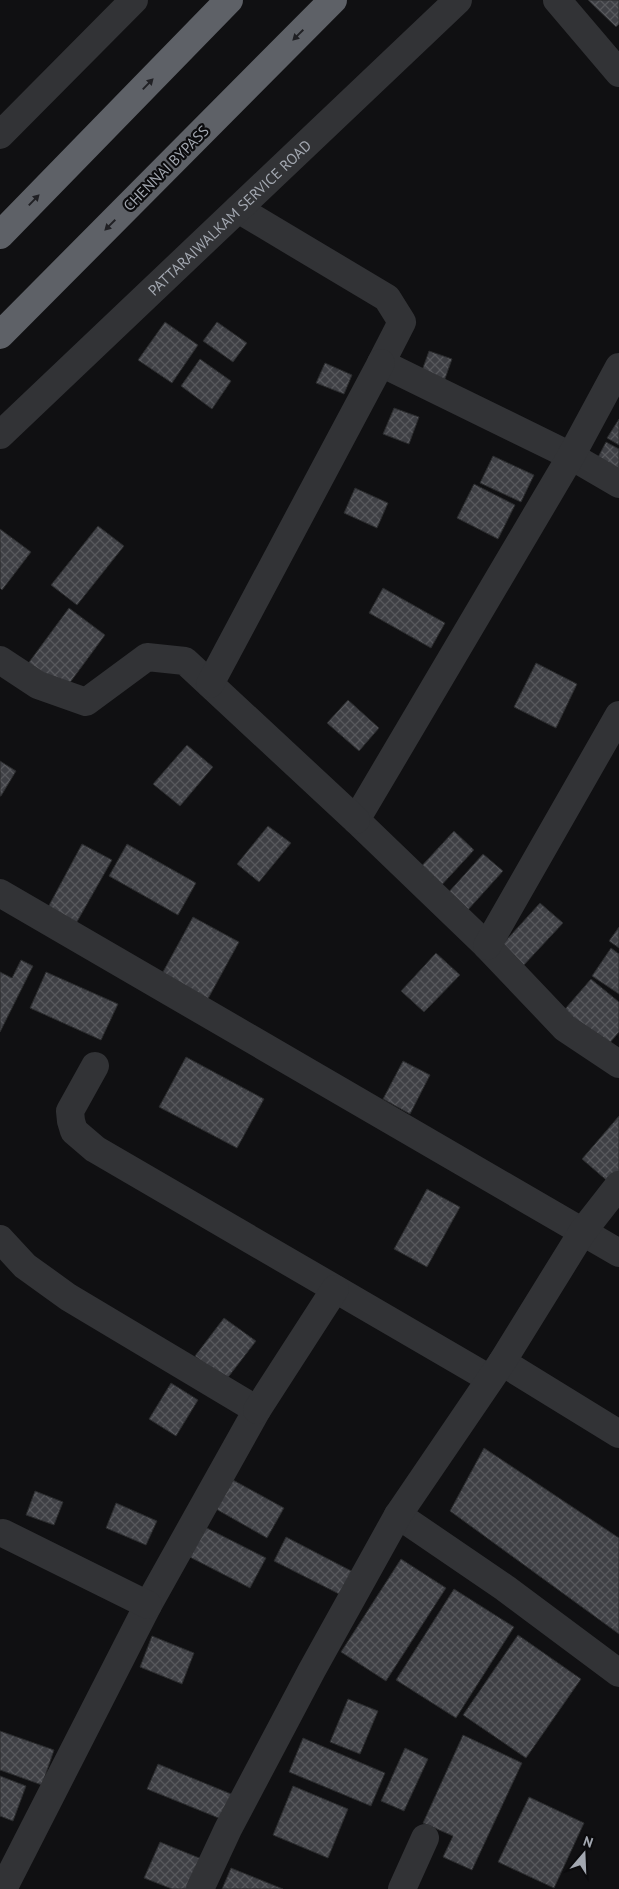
<svg xmlns="http://www.w3.org/2000/svg" width="619" height="1889" font-family="'PT Sans',sans-serif">
  <style>
    .building { fill: url(#building-cross-hatch); stroke: #2a2b2d }
    .lines { fill: none; stroke-linecap: round; stroke-linejoin: round }
    .minor { stroke: #323336; stroke-width: 28 }
    .highway { stroke: #5e6167; stroke-width: 28 }
    .oneway { fill: #202024 }
    .labels { text-anchor: middle; dominant-baseline: central; stroke-width: 4.5; stroke-linejoin: round; paint-order: stroke }
    .street-label { font-size: 15px; fill: #a3a8b1; stroke: #0b0b0d }
  </style>
  <defs>
    <pattern id="building-cross-hatch" width="8" height="8" patternUnits="userSpaceOnUse" patternTransform="scale(1.25)"><rect width="8" height="8" fill="#3f4045"/><path d="M0 0l8 8M0 8l8-8" fill="none" stroke="#58595d"/></pattern>
  </defs>
  <rect width="100%" height="100%" fill="#101012"/>
  <path class="building" d="M 588,0 L 619,0 L 619,24 L 616,27 Z
    M 165,322 L 198,345 L 172,383 L 138,360 Z
    M 217,322 L 247,343 L 233,362 L 203,341 Z
    M 429,351 L 452,359 L 442,387 L 419,379 Z
    M 200,359 L 231,381 L 212,409 L 181,386 Z
    M 325,363 L 352,375 L 344,394 L 316,383 Z
    M 394,408 L 419,417 L 409,444 L 383,434 Z
    M 619,419 L 619,445 L 607,438 Z
    M 606,442 L 619,449 L 619,479 L 594,465 Z
    M 493,456 L 534,475 L 521,502 L 480,483 Z
    M 474,484 L 515,505 L 498,539 L 457,518 Z
    M 355,488 L 388,503 L 377,528 L 344,513 Z
    M 98,526 L 124,546 L 77,605 L 51,585 Z
    M 0,529 L 31,552 L 2,590 L 0,588 Z
    M 383,588 L 445,623 L 431,648 L 369,613 Z
    M 69,608 L 105,635 L 63,692 L 27,665 Z
    M 536,663 L 577,684 L 556,728 L 514,707 Z
    M 348,700 L 379,728 L 359,751 L 327,723 Z
    M 187,745 L 213,767 L 180,806 L 153,784 Z
    M 0,761 L 16,771 L 1,796 L 0,796 Z
    M 268,826 L 291,843 L 259,882 L 237,864 Z
    M 454,831 L 474,850 L 437,890 L 417,871 Z
    M 82,844 L 112,860 L 74,927 L 46,911 Z
    M 127,844 L 196,883 L 178,915 L 109,876 Z
    M 483,854 L 503,871 L 466,912 L 447,894 Z
    M 540,903 L 563,923 L 522,967 L 500,947 Z
    M 193,917 L 239,942 L 204,1006 L 158,981 Z
    M 619,927 L 619,948 L 609,941 Z
    M 611,948 L 619,954 L 619,994 L 592,976 Z
    M 436,953 L 460,975 L 424,1012 L 401,991 Z
    M 21,960 L 33,966 L 0,1032 L 0,972 L 12,978 Z
    M 46,972 L 118,1004 L 101,1040 L 30,1008 Z
    M 591,979 L 619,1002 L 619,1032 L 603,1051 L 559,1016 Z
    M 186,1057 L 264,1099 L 237,1148 L 159,1107 Z
    M 403,1061 L 430,1075 L 410,1114 L 383,1099 Z
    M 619,1116 L 619,1177 L 612,1185 L 582,1159 Z
    M 427,1189 L 460,1207 L 427,1267 L 394,1249 Z
    M 224,1318 L 256,1341 L 226,1380 L 195,1356 Z
    M 171,1383 L 198,1400 L 176,1436 L 149,1419 Z
    M 484,1448 L 619,1538 L 619,1634 L 450,1511 Z
    M 233,1480 L 284,1508 L 267,1538 L 216,1509 Z
    M 35,1491 L 63,1502 L 54,1525 L 26,1515 Z
    M 116,1503 L 157,1521 L 146,1545 L 106,1528 Z
    M 195,1522 L 266,1558 L 250,1588 L 180,1552 Z
    M 286,1537 L 359,1575 L 347,1598 L 274,1561 Z
    M 401,1559 L 446,1588 L 386,1681 L 341,1652 Z
    M 454,1589 L 514,1627 L 456,1718 L 396,1680 Z
    M 518,1635 L 581,1679 L 526,1758 L 463,1715 Z
    M 152,1636 L 194,1653 L 182,1684 L 140,1667 Z
    M 348,1699 L 378,1711 L 360,1754 L 330,1742 Z
    M 0,1731 L 54,1750 L 42,1785 L 0,1770 Z
    M 463,1735 L 522,1763 L 472,1870 L 443,1857 L 453,1836 L 423,1823 Z
    M 303,1738 L 385,1773 L 371,1806 L 289,1772 Z
    M 405,1748 L 428,1759 L 404,1811 L 381,1801 Z
    M 158,1764 L 236,1796 L 226,1821 L 147,1789 Z
    M 0,1776 L 26,1786 L 13,1821 L 0,1816 Z
    M 293,1786 L 348,1809 L 328,1858 L 273,1835 Z
    M 529,1797 L 584,1823 L 554,1888 L 498,1862 Z
    M 160,1842 L 209,1862 L 198,1889 L 172,1889 L 144,1878 Z
    M 231,1868 L 283,1889 L 222,1889 Z"/>
  <g class="lines">
    <g class="minor">
      <path d="M 557,0 L 619,73"/>
      <path d="M 0,135 L 134,0"/>
      <path d="M 238,209 L 387,298 L 402,322 L 381,363 L 571,456 L 619,484"/>
      <path d="M 619,367 L 571,456 L 356,820 L 487,946 L 565,1028 L 619,1064"/>
      <path id="s1" d="M 0,435 L 458,0"/>
      <path d="M 0,660 L 38,685 L 86,702 L 147,657 L 185,661 L 356,820"/>
      <path d="M 210,684 L 381,363"/>
      <path d="M 0,893 L 619,1253"/>
      <path d="M 487,946 L 619,715"/>
      <path d="M 95,1066 L 70,1111 L 71,1121 L 74,1131 L 95,1149 L 490,1379"/>
      <path d="M 0,1239 L 25,1266 L 68,1297 L 257,1410 L 148,1605 L 3,1889"/>
      <path d="M 502,1362 L 619,1434"/>
      <path d="M 257,1410 L 335,1289"/>
      <path d="M 398,1515 L 505,1588 L 619,1673"/>
      <path d="M 3,1533 L 148,1605"/>
      <path d="M 200,1889 L 228,1829 L 312,1670 L 398,1515 L 502,1362 L 583,1231 L 619,1185"/>
      <path d="M 402,1889 L 425,1838"/>
    </g>
    <path class="highway" d="M 0,235 L 229,0
      M 0,335 L 333,0"/>
  </g>
  <defs><path id="oneway-solid" d="M-6-.8H1V-3.2L6.5 0L1 3.2V.8H-6Z" transform="scale(1.25)"/></defs>
  <g class="oneway">
    <use href="#oneway-solid" transform="translate(298 35) rotate(135)"/>
    <use href="#oneway-solid" transform="translate(148 84) rotate(-46)"/>
    <use href="#oneway-solid" transform="translate(34 200) rotate(-46)"/>
    <use href="#oneway-solid" transform="translate(110 225) rotate(135)"/>
  </g>
  <g class="labels">
    <g class="street-label">
      <text transform="translate(166 168) rotate(-45)">CHENNAI BYPASS</text>
      <text stroke="none"><textPath href="#s1" startOffset="316">PATTARAIWALKAM SERVICE ROAD</textPath></text>
    </g>
  </g>
  <g transform="translate(584 1854) rotate(19)" stroke="#0b0b0d" stroke-width="4" paint-order="stroke">
  <path d="M0-4L9 19L0 12L-9 19Z" fill="#a3a8b1"/>
  <text y="-8" font-size="14" font-weight="bold" text-anchor="middle" fill="#a3a8b1">N</text>
  </g>
</svg>
